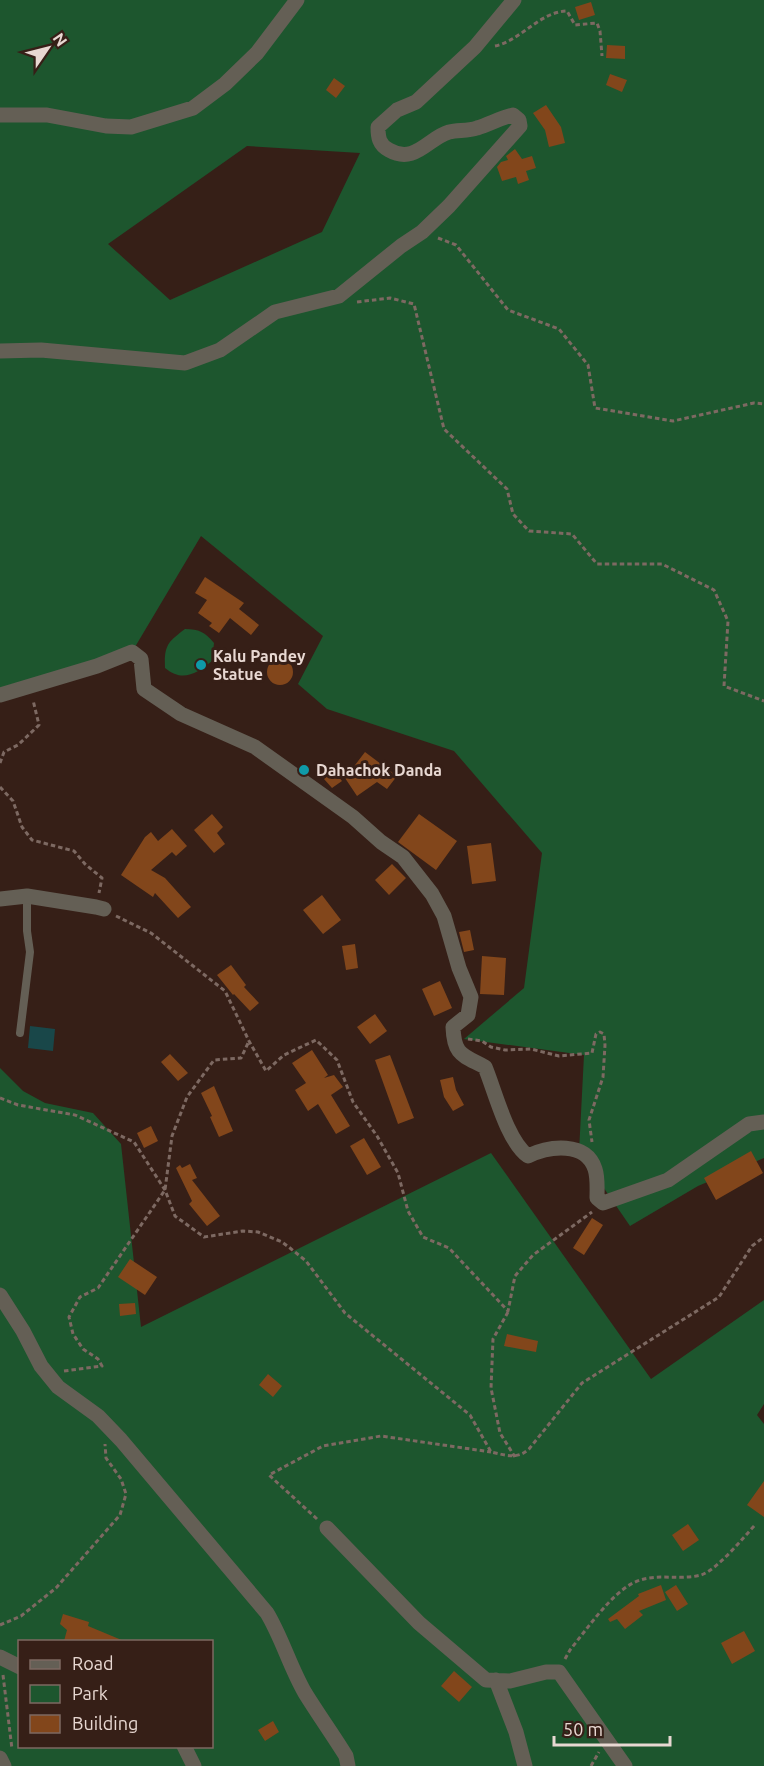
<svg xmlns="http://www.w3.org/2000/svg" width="764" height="1766" font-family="Ubuntu,sans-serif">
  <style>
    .green { fill: #1d562e; fill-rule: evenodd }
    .water { fill: #194749 }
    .building { fill: #82461b }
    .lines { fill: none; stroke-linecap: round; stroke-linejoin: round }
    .path { stroke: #7d6962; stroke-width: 3; stroke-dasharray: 4.5 3; stroke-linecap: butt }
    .service { stroke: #645f55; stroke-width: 8 }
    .minor { stroke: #645f55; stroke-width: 15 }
    .tertiary { stroke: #645f55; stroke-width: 15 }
    .culture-dot { fill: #0f9aa8; stroke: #361f17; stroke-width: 2 }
    .labels { text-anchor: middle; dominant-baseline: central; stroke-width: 6; stroke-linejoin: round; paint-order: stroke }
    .poi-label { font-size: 16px; font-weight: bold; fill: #e8d8d2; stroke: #361f17; text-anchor: start }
  </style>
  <rect width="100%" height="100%" fill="#361f17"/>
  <path class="green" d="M 0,0 L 764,0 L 764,1158 L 698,1186 L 630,1226 L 579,1152 L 584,1055 L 464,1039 L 524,988 L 542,853 L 454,751 L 327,709 L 298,684 L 323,636 L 201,536 L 132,652 L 0,695 ZM 247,146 L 360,153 L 322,232 L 170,300 L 108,244 Z
    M 185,629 C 199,629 205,632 214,643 L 212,661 C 197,673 183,683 165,668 C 164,645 168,642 185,629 Z
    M 0,1068 L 23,1091 L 45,1103 L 93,1113 L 121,1144 L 141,1327 L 491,1153 L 651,1379 L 764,1300 L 764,1404 L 757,1415 L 764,1424 L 764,1766 L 0,1766 ZM 20,1642 L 212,1642 L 212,1746 L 20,1746 Z"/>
  <path class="water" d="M 30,1026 L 55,1029 L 53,1051 L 28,1048 Z"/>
  <path class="building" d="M 591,2 L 595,15 L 579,20 L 575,7 Z
    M 607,45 L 625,46 L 625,59 L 606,58 Z
    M 610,74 L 627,80 L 622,92 L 606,85 Z
    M 334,78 L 345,86 L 336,98 L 326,90 Z
    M 546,105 L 561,127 L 565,143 L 549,147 L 545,130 L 533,113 Z
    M 515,149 L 522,159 L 532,156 L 536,168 L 526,171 L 529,180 L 518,184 L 516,177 L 502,181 L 497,167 L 501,162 L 508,160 L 506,156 Z
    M 205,577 L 244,603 L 239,609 L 259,625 L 251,635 L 230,618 L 219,633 L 209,626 L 212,623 L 198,613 L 207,600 L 195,593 Z
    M267 672a13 13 0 1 1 26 0a13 13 0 1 1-26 0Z
    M 365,752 L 397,776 L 387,789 L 377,782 L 357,796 L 343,775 L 352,769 Z
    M 334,771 L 342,781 L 332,788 L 324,779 Z
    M 212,814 L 223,827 L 217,833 L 225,844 L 214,853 L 194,830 Z
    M 419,814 L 457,841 L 436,870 L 398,842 Z
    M 172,829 L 187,846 L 176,856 L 172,852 L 151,870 L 165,878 L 191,907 L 178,918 L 155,893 L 153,897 L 121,875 L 145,837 L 151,832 L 158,841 Z
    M 491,843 L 496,881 L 472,884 L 467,846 Z
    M 392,864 L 406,878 L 389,895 L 375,880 Z
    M 322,895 L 341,920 L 323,934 L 303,910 Z
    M 470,930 L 474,950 L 464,952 L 459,932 Z
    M 355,944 L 358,968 L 346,970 L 342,946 Z
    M 482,956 L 506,958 L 504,995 L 480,994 Z
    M 231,965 L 246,985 L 244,987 L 259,1003 L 250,1011 L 234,994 L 233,995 L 217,975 Z
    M 440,981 L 452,1008 L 434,1016 L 422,989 Z
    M 375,1014 L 387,1031 L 370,1044 L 357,1027 Z
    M 312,1050 L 328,1075 L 324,1078 L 334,1075 L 343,1087 L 331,1095 L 350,1126 L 336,1134 L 318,1104 L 308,1111 L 295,1090 L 306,1083 L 292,1063 Z
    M 170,1054 L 188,1073 L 178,1081 L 161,1062 Z
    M 390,1055 L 414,1118 L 398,1124 L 375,1060 Z
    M 453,1077 L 456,1090 L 464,1105 L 453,1111 L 444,1097 L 440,1080 Z
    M 214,1086 L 233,1131 L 219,1137 L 210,1117 L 212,1116 L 201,1093 Z
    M 151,1126 L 158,1141 L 144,1148 L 137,1133 Z
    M 364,1138 L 381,1167 L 367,1175 L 350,1146 Z
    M 751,1151 L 763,1173 L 716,1200 L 704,1178 Z
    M 190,1164 L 197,1178 L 192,1180 L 220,1216 L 207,1226 L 189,1204 L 192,1201 L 176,1168 L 180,1165 L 182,1168 Z
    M 592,1218 L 603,1225 L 584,1255 L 573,1248 Z
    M 130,1259 L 157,1277 L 145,1295 L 118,1277 Z
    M 135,1303 L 136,1314 L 120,1316 L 119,1304 Z
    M 507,1334 L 538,1341 L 536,1352 L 504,1346 Z
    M 268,1374 L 282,1386 L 273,1397 L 259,1385 Z
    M 764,1481 L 764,1517 L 747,1505 Z
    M 688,1524 L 699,1540 L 683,1551 L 672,1535 Z
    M 661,1585 L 666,1600 L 639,1611 L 643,1615 L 625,1629 L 617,1619 L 610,1622 L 608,1619 L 639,1596 L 638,1594 Z
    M 676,1585 L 688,1604 L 677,1611 L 665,1592 Z
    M 63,1614 L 89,1622 L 88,1626 L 124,1641 L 64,1641 L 67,1630 L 60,1624 Z
    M 744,1631 L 755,1651 L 732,1664 L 721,1643 Z
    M 454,1671 L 472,1687 L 459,1702 L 441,1686 Z
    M 273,1721 L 279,1732 L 265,1741 L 258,1730 Z"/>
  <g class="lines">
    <path class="path" d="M 495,46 C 522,40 539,12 567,11 L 575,25 L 597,23 L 600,31 L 602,56
      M 438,238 L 456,245 L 508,310 L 559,329 L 588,365 L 595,408 L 673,421 L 754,403 L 764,404
      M 357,302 L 390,298 L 414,304 L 444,429 L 507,489 L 513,514 L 529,531 L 572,534 L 597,564 L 662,564 L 714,590 L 728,621 L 724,686 L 764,701
      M 0,763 L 4,752 L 18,745 L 39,725 L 33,700
      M 0,787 L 13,801 L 22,827 L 32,840 L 74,851 L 85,864 L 102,878 L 99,893
      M 116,916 L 151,933 L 225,991 L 249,1041 L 266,1071 L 284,1055 L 316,1040 L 337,1060 L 353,1102 L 377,1136 L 398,1173 L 408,1211 L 423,1237 L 449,1248 L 508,1311 L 515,1276 L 533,1255 L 592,1212
      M 468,1039 L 482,1041 L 491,1047 L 505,1050 L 531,1049 L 559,1056 L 592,1053 L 596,1034 L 600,1032 L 604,1034 L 605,1045 L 603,1077 L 589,1120 L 592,1142
      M 0,1098 L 18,1105 L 75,1115 L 134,1142 L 165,1190 L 175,1216 L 204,1237 L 243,1231 L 258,1232 L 282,1242 L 290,1248 L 306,1261 L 345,1313 L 470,1415 L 491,1452 C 506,1455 517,1460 529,1449 L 582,1383 L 719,1297 L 752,1246 L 764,1237
      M 508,1312 L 493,1339 L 491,1388 L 500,1433 L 515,1457
      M 64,1371 L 102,1366 L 98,1359 L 83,1349 L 73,1334 L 69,1317 L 80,1297 L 98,1288 L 165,1190 L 172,1136 L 187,1097 L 214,1060 L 241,1058 L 249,1041
      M 317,1519 L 269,1475 L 323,1446 L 381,1436 L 491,1452
      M 0,1625 L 21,1616 L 56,1588 L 120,1515 L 126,1494 L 121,1479 L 106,1458 L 105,1444
      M 565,1659 L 570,1650 C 587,1629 610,1595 633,1583 C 654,1572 678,1581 701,1575 C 717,1570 743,1538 755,1525
      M 3,1675 L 12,1749
      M 591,1766 L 599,1752"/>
    <path class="service" d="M 20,1033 L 30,952 L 27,931 L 27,896"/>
    <path class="minor" d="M 0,115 L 47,115 L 106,126 L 131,127 L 193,108 L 225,84 L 257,53 L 297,0
      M 0,351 L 41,350 L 185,363 L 220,350 L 275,312 L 339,296 L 401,246 L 422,232 L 449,206 L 520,126 L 519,120 L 513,115 C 500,118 490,124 477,128 C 468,131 458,130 449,132 C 428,138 415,165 389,150 C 379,145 378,137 378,127 L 397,110 L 416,102 L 475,47 L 514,0
      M 0,695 L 97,666 L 132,652 L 141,659 L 144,689 L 181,714 L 255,747 L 353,817 L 381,842 L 403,857 L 432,894 L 444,916 L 459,968 L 471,997 L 468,1015 L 453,1027 C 454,1056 463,1055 485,1067 C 495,1091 507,1141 528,1156 C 549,1146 586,1141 595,1169 C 598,1178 597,1189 597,1198 L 603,1203 L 668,1180 L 749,1124 L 764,1122
      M 0,899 L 27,896 L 96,907 L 104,909
      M 0,1295 L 23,1331 L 41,1366 L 58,1387 L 98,1416 L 121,1440 L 267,1613 C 282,1638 290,1667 305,1693 C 318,1714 333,1735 346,1756 L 348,1766
      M 327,1528 L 419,1623 L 486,1680 L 510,1681 L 546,1672 L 559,1672 L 625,1766
      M 496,1680 L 516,1732 L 525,1766"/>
    <path class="tertiary" d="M 0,1657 L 20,1667
      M 184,1746 L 194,1766
      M 0,1758 L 4,1766"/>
  </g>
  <g class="culture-dot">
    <circle cx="201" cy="665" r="6"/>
    <circle cx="304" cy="770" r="6"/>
  </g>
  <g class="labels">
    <g class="poi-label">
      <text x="213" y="656">Kalu Pandey<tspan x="213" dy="18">Statue</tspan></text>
      <text x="316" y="770">Dahachok Danda</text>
    </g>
  </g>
  <rect x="18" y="1640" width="195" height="108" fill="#361f17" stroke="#7d6962" stroke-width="1.5"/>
  <rect x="30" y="1660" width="30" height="9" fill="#645f55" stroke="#7d6962" stroke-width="1.5"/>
  <text x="72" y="1670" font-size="18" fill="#e8d8d2">Road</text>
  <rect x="30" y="1685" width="30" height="18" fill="#1d562e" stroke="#7d6962" stroke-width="1.5"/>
  <text x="72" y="1700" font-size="18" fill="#e8d8d2">Park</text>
  <rect x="30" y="1715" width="30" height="18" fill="#82461b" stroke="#7d6962" stroke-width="1.5"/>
  <text x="72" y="1730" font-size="18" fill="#e8d8d2">Building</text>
  <g transform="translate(48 48) rotate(55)" stroke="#361f17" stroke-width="4.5" paint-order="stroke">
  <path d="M0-4.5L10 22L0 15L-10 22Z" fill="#e8d8d2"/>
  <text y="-9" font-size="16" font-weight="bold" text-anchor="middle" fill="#e8d8d2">N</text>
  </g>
  <path d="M554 1736v9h116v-9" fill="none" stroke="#e8d8d2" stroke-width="3"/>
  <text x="563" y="1736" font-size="18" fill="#e8d8d2" stroke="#361f17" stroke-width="4.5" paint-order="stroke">50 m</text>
</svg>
